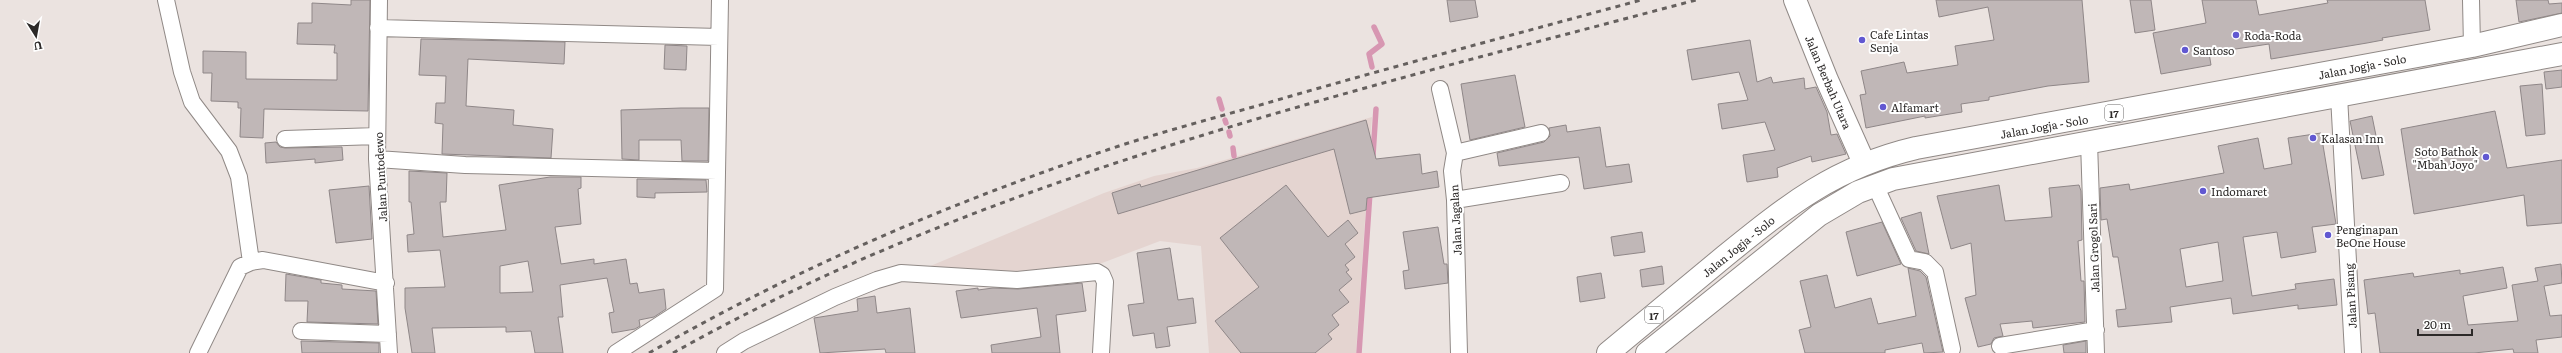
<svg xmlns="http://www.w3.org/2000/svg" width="2562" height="353" font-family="Literata,serif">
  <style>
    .built { fill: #e4d4d0 }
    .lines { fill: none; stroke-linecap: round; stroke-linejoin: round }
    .stream { stroke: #d797b2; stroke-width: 5.5 }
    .building { fill: #c0b7b7; stroke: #8f8788; fill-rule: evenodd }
    .street-casing { stroke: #908986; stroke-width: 18 }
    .secondary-casing { stroke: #908986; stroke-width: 24 }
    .highway-casing { stroke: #908986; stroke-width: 24 }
    .street { stroke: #fff; stroke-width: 16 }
    .secondary { stroke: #fff; stroke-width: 22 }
    .highway { stroke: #fff; stroke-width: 22 }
    .rail { stroke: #65605e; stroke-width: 3; stroke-dasharray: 5 5; stroke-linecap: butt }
    .poi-dot { fill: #6158d1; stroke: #fff; stroke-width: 1.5 }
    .labels { text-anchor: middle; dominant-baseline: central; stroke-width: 4; stroke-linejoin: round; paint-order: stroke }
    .shield { fill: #fff; stroke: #6b6968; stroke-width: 1 }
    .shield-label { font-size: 10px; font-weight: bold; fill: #2c2928 }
    .poi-label { font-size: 11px; fill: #2c2928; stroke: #fff; text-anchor: start }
    .street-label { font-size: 11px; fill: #2c2928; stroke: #fff }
  </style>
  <rect width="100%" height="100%" fill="#ebe3e0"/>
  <path class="built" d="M 1372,117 L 1356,353 L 1209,353 L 1201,246 L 1160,241 L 1089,268 L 1024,272 L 928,271 L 928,267 L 1104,193 L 1154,176 L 1197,168 Z"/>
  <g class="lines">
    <path class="stream" d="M 1372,67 L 1369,54 L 1382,44 L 1374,27
      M 1219,99 L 1222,109
      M 1225,120 L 1226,123
      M 1229,132 L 1230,136
      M 1233,148 L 1234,156
      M 1373,155 L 1376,109
      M 1359,353 L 1370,192"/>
  </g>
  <path class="building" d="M 351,0 L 370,0 L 368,111 L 264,109 L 263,138 L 240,137 L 241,108 L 238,108 L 238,102 L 211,101 L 212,73 L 203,73 L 203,51 L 246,52 L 246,79 L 337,80 L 337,53 L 334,53 L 335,45 L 297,44 L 298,23 L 312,23 L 312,3 L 351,5 Z
    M 1447,0 L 1475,0 L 1478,17 L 1450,22 Z
    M 1936,0 L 2082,0 L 2089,82 L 2048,86 L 1989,97 L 1989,100 L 1961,104 L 1962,112 L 1925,118 L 1925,116 L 1866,128 L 1860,95 L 1866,94 L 1861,71 L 1904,62 L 1907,73 L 1958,65 L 1955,46 L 1994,40 L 1988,7 L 1939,17 Z
    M 2130,0 L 2151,0 L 2155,30 L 2135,33 Z
    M 2202,0 L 2256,0 L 2259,15 L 2328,3 L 2327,0 L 2425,0 L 2430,30 L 2382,38 L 2383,40 L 2367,43 L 2271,59 L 2269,44 L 2209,53 L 2211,65 L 2161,74 L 2153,33 L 2206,23 Z
    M 2516,0 L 2548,0 L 2549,4 L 2562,3 L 2562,13 L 2519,22 Z
    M 421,39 L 565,42 L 564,64 L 468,59 L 466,106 L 514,110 L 513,125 L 553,129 L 551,158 L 442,154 L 443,124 L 435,123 L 436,103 L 445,103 L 446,76 L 419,75 Z
    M 1750,40 L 1757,82 L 1771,77 L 1773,83 L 1804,78 L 1805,89 L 1816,87 L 1827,112 L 1831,135 L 1837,134 L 1846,154 L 1812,162 L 1811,156 L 1777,168 L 1778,177 L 1747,182 L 1743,155 L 1775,150 L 1765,122 L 1722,129 L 1718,104 L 1748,100 L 1739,72 L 1692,80 L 1687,50 Z
    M 665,45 L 687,46 L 686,70 L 664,69 Z
    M 2562,70 L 2562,87 L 2546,89 L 2544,72 Z
    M 1515,75 L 1525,127 L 1470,140 L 1461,84 Z
    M 2542,84 L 2545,134 L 2526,136 L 2520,86 Z
    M 681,108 L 709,108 L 708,161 L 682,161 L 681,140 L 639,140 L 639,160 L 622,159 L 621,110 Z
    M 2495,111 L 2507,168 L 2562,160 L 2562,223 L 2527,226 L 2524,195 L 2414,214 L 2401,129 Z
    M 2372,116 L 2384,175 L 2362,179 L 2350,121 Z
    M 1366,120 L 1376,159 L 1420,154 L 1422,174 L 1437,171 L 1439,187 L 1367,198 L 1366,210 L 1350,214 L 1334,149 L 1118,214 L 1112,193 L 1140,184 L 1141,187 Z
    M 1566,125 L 1567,132 L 1600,127 L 1606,167 L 1629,164 L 1632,182 L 1584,189 L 1579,157 L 1499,166 L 1497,153 L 1544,142 L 1550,136 L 1549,128 Z
    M 2321,133 L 2336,224 L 2312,227 L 2316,252 L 2281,258 L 2277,232 L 2243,237 L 2252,296 L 2296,289 L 2295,284 L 2334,279 L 2337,305 L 2298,309 L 2298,305 L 2233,314 L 2231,298 L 2170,307 L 2172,322 L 2118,327 L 2116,310 L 2126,309 L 2118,257 L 2113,257 L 2107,219 L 2101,220 L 2100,188 L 2129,184 L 2130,190 L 2224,173 L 2218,146 L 2258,138 L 2264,169 L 2292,164 L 2288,138 ZM 2218,242 L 2223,281 L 2186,287 L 2180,249 Z
    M 276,142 L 280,147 L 285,148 L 342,147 L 343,160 L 315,163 L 315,159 L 266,163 L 265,143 Z
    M 409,171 L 447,173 L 446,202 L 440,202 L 443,237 L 506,230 L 499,185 L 550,177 L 581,177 L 581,188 L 578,189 L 581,224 L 555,227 L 561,264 L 594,259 L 594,264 L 626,259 L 630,284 L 637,283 L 639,293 L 664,289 L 666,309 L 654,317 L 639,320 L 640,326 L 635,329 L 612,333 L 609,313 L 614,312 L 607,278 L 560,285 L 563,317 L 558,317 L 563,353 L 535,353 L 531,331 L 506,332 L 506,327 L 432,328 L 435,353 L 412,353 L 405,308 L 405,288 L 445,287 L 440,250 L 408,252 L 407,235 L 414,234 L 411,202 L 409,202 ZM 528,261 L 533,292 L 500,293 L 500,266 Z
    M 637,179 L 706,180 L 707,192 L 655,193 L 655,198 L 637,197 Z
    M 1286,185 L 1328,237 L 1348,220 L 1358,233 L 1345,244 L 1355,257 L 1345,265 L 1349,270 L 1346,272 L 1352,279 L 1339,290 L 1349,302 L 1332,315 L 1339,325 L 1328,334 L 1332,339 L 1315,353 L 1241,353 L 1215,321 L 1259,287 L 1220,238 Z
    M 1999,185 L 2005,221 L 2052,217 L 2049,188 L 2079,185 L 2081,191 L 2082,240 L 2078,241 L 2081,281 L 2084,281 L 2085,322 L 2033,328 L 2032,321 L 2000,324 L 2003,336 L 1994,338 L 1991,344 L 1978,347 L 1965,298 L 1976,295 L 1971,243 L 1951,249 L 1937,196 Z
    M 369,186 L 372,239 L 336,243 L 329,190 Z
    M 1921,212 L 1927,244 L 1929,254 L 1916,251 L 1901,218 Z
    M 1882,222 L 1901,264 L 1857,276 L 1846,232 Z
    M 1438,227 L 1444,264 L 1447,264 L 1448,283 L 1405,289 L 1403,271 L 1409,270 L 1403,232 Z
    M 1642,232 L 1645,252 L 1614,256 L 1611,237 Z
    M 1170,248 L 1178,300 L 1193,298 L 1196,323 L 1167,327 L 1170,346 L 1156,348 L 1154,333 L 1133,336 L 1128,305 L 1144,303 L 1137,253 Z
    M 2561,264 L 2562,283 L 2544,286 L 2550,316 L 2562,315 L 2562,337 L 2536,340 L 2538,353 L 2514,353 L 2513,349 L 2474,353 L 2380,353 L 2375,313 L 2368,314 L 2364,280 L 2413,273 L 2414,277 L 2460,270 L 2460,274 L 2503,267 L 2507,288 L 2463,296 L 2468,325 L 2518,321 L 2512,285 L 2538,281 L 2535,268 Z
    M 1662,266 L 1664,284 L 1642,287 L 1640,270 Z
    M 1908,268 L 1920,271 L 1926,277 L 1943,352 L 1924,353 L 1922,343 L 1885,350 L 1885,353 L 1805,353 L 1799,330 L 1811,327 L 1800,281 L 1827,275 L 1835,308 L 1871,298 L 1878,324 L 1916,316 Z
    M 1601,273 L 1605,298 L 1580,302 L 1577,277 Z
    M 286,274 L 321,280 L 321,283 L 342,285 L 342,289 L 376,291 L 378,324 L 307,322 L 308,301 L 285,301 Z
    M 1082,283 L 1086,311 L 1056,315 L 1060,353 L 992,353 L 991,345 L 1041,337 L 1037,308 L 961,318 L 956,291 L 978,288 L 978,290 L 993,288 L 1018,289 Z
    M 875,296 L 877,313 L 910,308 L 915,353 L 886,353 L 885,349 L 820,353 L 814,318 L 858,311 L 857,299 Z
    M 301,341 L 379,343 L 379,353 L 302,353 Z
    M 2086,341 L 2086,353 L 2064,353 L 2063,345 Z"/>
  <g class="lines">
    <g class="street-casing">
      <path id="street" d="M 166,0 L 182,72 L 192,102 L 229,151 L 239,177 L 251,262
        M 379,0 L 377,159 L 389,353
        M 2471,0 L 2472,46
        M 378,28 L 719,37
        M 1440,89 L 1455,153 L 1452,171 L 1455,200 L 1459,353
        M 2339,96 L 2353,353
        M 285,139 L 377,136
        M 2089,142 L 2096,353
        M 1455,153 L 1541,133
        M 377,159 L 465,165 L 717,171
        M 1875,185 L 1909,259 L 1925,262 L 1935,272 L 1952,349
        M 1455,200 L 1561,183
        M 301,331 L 388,334
        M 2000,346 L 2096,330
        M 198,353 L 240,267 L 251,262 L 263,260 L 386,283
        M 616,353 L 715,289 L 720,0
        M 725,353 L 744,341 L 835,297 L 877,280 L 901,273 L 1017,280 L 1097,272 L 1102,275 L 1105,282 L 1101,353"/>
    </g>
    <g class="secondary-casing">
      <path id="secondary" d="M 1795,0 L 1827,80 L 1864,163"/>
    </g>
    <g class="highway-casing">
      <path id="highway" d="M 1608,353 C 1647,321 1686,288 1725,256 C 1788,205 1835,167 1916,148 L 2472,46 L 2562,25
        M 1647,353 L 1819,215 L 1858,192 L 1893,179 L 2562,54"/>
    </g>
    <use href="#street" class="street"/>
    <use href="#secondary" class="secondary"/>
    <use href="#highway" class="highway"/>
    <path class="rail" d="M 649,353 C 797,268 956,200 1119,146 C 1168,130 1218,117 1267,103 C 1391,67 1516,34 1641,0
      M 673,353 C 990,175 1347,93 1696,0"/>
  </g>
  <g class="poi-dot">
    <circle cx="2236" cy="35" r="4"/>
    <circle cx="1862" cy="40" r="4"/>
    <circle cx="2185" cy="50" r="4"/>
    <circle cx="1883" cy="107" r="4"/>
    <circle cx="2313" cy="138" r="4"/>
    <circle cx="2486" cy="157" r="4"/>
    <circle cx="2203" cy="191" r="4"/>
    <circle cx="2328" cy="235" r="4"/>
  </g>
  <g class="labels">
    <g class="shield">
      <rect x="2105" y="105" width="18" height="16" rx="3"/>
      <rect x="1645" y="307" width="18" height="16" rx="3"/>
    </g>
    <g class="shield-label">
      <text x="2114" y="113">17</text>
      <text x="1654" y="315">17</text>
    </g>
    <g class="poi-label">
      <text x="1870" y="34">Cafe Lintas<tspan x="1870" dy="13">Senja</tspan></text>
      <text x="2244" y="35">Roda-Roda</text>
      <text x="2193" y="50">Santoso</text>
      <text x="1891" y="107">Alfamart</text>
      <text x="2321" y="138">Kalasan Inn</text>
      <text x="2478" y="151" text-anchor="end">Soto Bathok<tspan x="2478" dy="13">"Mbah Joyo"</tspan></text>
      <text x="2211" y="191">Indomaret</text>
      <text x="2336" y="229">Penginapan<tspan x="2336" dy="13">BeOne House</tspan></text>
    </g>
    <g class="street-label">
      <text transform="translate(2362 66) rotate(-11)">Jalan Jogja - Solo</text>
      <text transform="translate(1829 82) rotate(67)">Jalan Berbah Utara</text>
      <text transform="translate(2044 126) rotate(-10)">Jalan Jogja - Solo</text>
      <text transform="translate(380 177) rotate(-93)">Jalan Puntodewo</text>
      <text transform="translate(1455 220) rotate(-93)">Jalan Jagalan</text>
      <text transform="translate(1738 246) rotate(-39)">Jalan Jogja - Solo</text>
      <text transform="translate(2093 248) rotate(-92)">Jalan Grogol Sari</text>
      <text transform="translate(2350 296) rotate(-93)">Jalan Pisang</text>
    </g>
  </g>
  <g transform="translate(36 36) rotate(169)" stroke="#ffffff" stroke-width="3" paint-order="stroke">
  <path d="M0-3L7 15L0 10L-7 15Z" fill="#2c2928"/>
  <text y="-6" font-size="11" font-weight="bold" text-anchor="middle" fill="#2c2928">U</text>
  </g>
  <path d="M2418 329v6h54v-6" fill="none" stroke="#2c2928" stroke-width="2"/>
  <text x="2424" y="329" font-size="12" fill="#2c2928" stroke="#ffffff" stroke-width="3" paint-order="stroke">20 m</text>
</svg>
